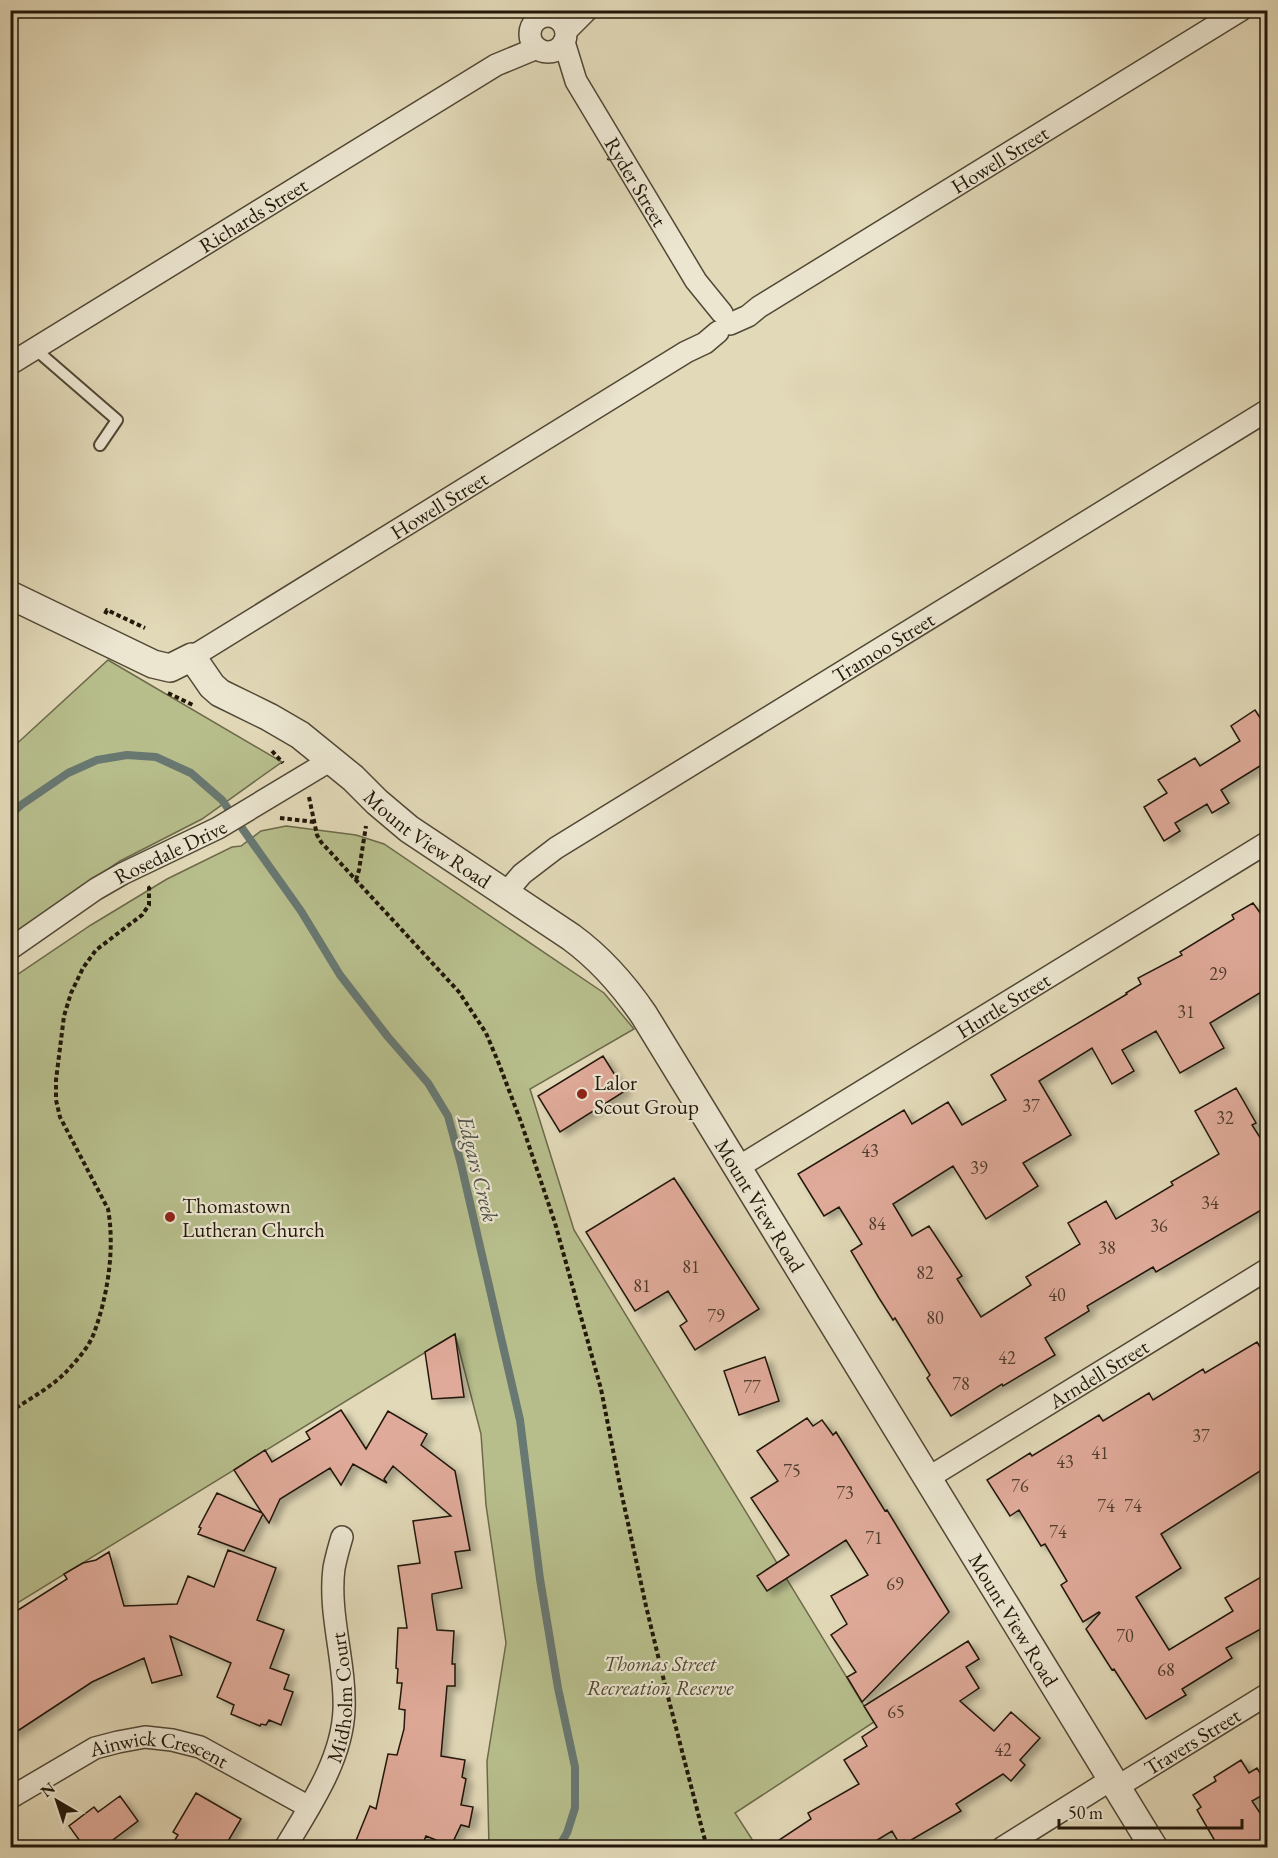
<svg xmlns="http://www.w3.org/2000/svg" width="1278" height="1858" font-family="'EB Garamond',serif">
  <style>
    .green { fill: #b7be8c; stroke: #6c6a4a; stroke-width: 1.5 }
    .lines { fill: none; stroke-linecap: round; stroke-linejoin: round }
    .stream { stroke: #687872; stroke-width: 8 }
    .building { fill: #dfaa99; stroke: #211709; stroke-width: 1.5; filter: url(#shadow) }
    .service-casing { stroke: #514835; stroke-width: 14 }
    .minor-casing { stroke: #514835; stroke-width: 24 }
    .tertiary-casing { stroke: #514835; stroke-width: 30 }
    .path { stroke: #211709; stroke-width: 4; stroke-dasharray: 4.5 3; stroke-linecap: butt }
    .service { stroke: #ece6d1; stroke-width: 10 }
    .minor { stroke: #ece6d1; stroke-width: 21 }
    .tertiary { stroke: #ece6d1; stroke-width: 27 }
    .poi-dot { fill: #8f2418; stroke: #ece6d1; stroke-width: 2 }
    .labels { text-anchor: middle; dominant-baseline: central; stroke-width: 4.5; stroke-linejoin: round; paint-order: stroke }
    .number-label { font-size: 18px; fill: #503c2d }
    .street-label { font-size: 21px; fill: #211709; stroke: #ece6d1 }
    .poi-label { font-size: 21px; fill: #211709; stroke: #ece6d1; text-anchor: start }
    .park-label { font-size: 21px; font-style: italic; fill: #4e4930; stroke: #ece6d1 }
    .water-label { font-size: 22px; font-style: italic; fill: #4b4f46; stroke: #ece6d1 }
  </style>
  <defs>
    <filter id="shadow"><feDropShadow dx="6" dy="4" stdDeviation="3" flood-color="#0004"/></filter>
  </defs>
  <rect width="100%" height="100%" fill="#e2d9b8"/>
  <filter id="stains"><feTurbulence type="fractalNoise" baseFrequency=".00333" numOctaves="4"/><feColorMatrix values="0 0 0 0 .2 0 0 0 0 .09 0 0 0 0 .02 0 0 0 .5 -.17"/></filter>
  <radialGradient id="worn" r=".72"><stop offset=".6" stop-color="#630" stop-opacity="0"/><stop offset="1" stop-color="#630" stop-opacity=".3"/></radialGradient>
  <path class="green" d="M 108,660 L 282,762 L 202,819 L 120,861 L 11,937 L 11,749 Z
    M 286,826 L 356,835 L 384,844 L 604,993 L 634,1029 L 530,1089 L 574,1230 L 874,1722 L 735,1813 L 757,1847 L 489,1847 L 487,1761 L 506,1643 L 486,1505 L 481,1434 L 455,1334 L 11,1607 L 11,979 L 91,925 L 167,879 L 232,847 L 241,846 L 261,831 Z"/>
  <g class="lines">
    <path class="stream" d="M 10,815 L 21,805 L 68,773 L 97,760 L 127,755 L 156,757 L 191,773 L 222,800 L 301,911 L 340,975 L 388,1037 L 428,1083 L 448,1116 L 461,1164 L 520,1420 L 540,1579 L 558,1688 L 575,1767 L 575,1808 L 567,1833 L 558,1848"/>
  </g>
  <path class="building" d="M 1255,710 L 1268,730 L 1268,761 L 1221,790 L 1229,803 L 1212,813 L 1207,804 L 1175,823 L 1180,831 L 1164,841 L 1144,807 L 1167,793 L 1158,780 L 1195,758 L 1200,766 L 1240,741 L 1231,726 Z
    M 1253,903 L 1261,914 L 1268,910 L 1268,988 L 1210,1023 L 1224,1048 L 1180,1073 L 1156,1031 L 1122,1050 L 1134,1071 L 1112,1084 L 1092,1048 L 1039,1081 L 1071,1135 L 1023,1163 L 1038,1186 L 986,1219 L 953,1166 L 893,1204 L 912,1236 L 929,1226 L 962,1276 L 957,1279 L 981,1317 L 1031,1285 L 1026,1277 L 1080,1244 L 1068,1223 L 1106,1201 L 1116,1219 L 1173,1185 L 1171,1182 L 1219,1154 L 1195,1111 L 1236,1088 L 1256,1123 L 1252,1125 L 1268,1150 L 1268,1206 L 1156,1272 L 1153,1267 L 1087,1306 L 1089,1311 L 1045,1338 L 1055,1355 L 1003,1386 L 1002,1384 L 951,1416 L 927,1378 L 930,1375 L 895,1318 L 893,1320 L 879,1298 L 851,1251 L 862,1244 L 839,1207 L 824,1216 L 798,1174 L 904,1110 L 912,1124 L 948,1102 L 962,1125 L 1006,1100 L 991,1075 L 1127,994 L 1126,993 L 1141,984 L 1138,978 L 1182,955 L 1180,952 L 1234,919 L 1232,915 Z
    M 603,1056 L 625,1091 L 560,1132 L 538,1096 Z
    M 674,1178 L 759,1309 L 695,1350 L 680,1326 L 687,1321 L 668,1291 L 635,1311 L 586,1232 Z
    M 455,1334 L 464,1397 L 432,1399 L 425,1352 Z
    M 1257,1342 L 1268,1360 L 1268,1466 L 1161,1534 L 1181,1568 L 1136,1597 L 1169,1650 L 1233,1611 L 1225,1598 L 1268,1573 L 1268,1625 L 1226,1648 L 1232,1658 L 1182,1689 L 1186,1695 L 1146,1719 L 1114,1669 L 1112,1670 L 1086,1629 L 1100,1613 L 1099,1612 L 1083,1622 L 1061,1585 L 1067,1581 L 1045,1544 L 1041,1546 L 1019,1510 L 1010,1516 L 987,1480 L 1030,1453 L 1032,1456 L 1099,1415 L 1103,1421 L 1149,1393 L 1153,1400 L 1203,1369 L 1205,1373 Z
    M 765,1357 L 779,1401 L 739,1415 L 724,1371 Z
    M 341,1410 L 366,1449 L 388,1411 L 427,1434 L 421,1445 L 455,1471 L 470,1550 L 455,1552 L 462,1588 L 432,1594 L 432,1598 L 437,1630 L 454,1631 L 452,1664 L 455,1664 L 455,1686 L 447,1686 L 441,1756 L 465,1760 L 462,1777 L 466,1779 L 461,1805 L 473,1807 L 469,1827 L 461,1825 L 451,1846 L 426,1836 L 421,1848 L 353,1848 L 370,1806 L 376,1809 L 388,1754 L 397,1755 L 404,1729 L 405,1710 L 399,1709 L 402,1683 L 397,1683 L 398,1669 L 396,1668 L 398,1628 L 407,1628 L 398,1566 L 420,1563 L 413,1521 L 451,1516 L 393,1466 L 384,1479 L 387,1483 L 353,1464 L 341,1485 L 330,1468 L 280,1499 L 269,1523 L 263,1514 L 244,1551 L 198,1534 L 201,1528 L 199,1527 L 217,1493 L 262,1513 L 234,1470 L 265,1450 L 272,1462 L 310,1439 L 306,1432 Z
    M 807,1418 L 813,1426 L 822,1420 L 833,1435 L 836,1432 L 885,1511 L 887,1510 L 949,1612 L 862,1702 L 847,1677 L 856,1672 L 831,1635 L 847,1624 L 831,1596 L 868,1575 L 846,1540 L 767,1591 L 757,1576 L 789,1555 L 751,1498 L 778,1481 L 757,1451 Z
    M 228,1550 L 276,1568 L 257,1620 L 284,1630 L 270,1668 L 289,1675 L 284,1689 L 293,1692 L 281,1725 L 269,1720 L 266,1725 L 261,1724 L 260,1726 L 231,1714 L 234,1705 L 217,1697 L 231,1663 L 170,1636 L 182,1675 L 152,1683 L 144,1658 L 92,1682 L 10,1736 L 10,1615 L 67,1579 L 64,1574 L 83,1563 L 96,1560 L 109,1552 L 124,1606 L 177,1604 L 188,1576 L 214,1587 Z
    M 968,1641 L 979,1659 L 966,1667 L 979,1688 L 960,1701 L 994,1731 L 1011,1712 L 1040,1738 L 1020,1760 L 1025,1765 L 1011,1781 L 1003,1774 L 956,1804 L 961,1811 L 906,1843 L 904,1840 L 899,1843 L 892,1831 L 864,1848 L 767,1848 L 811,1819 L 808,1813 L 859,1784 L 844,1760 L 867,1746 L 862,1737 L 877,1727 L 864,1706 Z
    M 1241,1760 L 1249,1773 L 1257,1768 L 1268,1786 L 1268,1792 L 1252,1801 L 1268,1825 L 1268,1848 L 1219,1848 L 1197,1810 L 1201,1807 L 1193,1795 L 1216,1781 L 1214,1777 Z
    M 196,1793 L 241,1819 L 224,1848 L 170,1848 L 178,1835 L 173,1832 Z
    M 120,1796 L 138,1821 L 102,1848 L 85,1848 L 69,1826 L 94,1807 L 98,1812 Z"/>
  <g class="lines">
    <g class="service-casing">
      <path id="service" d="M 35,349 L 117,420 L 100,445"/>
    </g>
    <g class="minor-casing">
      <g id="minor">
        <circle cx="548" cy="34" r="18"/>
        <path d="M 566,31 L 587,10"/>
        <path id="s1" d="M 564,42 L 576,81 L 696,281 L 722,313"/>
        <path id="s2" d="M 730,324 L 748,316 L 759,307 L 1241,10"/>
        <path id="s3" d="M 10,364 L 496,65 L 537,48"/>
        <path id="s4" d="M 192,657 L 686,352 L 705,343 L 718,332"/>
        <path id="s5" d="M 505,894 L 522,874 L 556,848 L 1268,410"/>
        <path id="s6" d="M 10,949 L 96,889 L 122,874 L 218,828 L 331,760"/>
        <path id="s7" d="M 737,1168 L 1268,842"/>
        <path id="s8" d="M 928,1478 L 1268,1269"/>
        <path id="s9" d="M 1117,1787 L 1268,1694"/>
        <path id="s10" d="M 10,1798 L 95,1748 L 118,1742 L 145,1737 L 172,1740 L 200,1747 L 309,1807"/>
        <path id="s11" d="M 285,1848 C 310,1806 342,1760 344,1710 C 346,1663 328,1614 334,1568 C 336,1558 339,1547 342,1537"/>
        <path d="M 1002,1848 L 1112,1779"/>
      </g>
    </g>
    <g class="tertiary-casing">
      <g id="tertiary">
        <path id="s12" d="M 10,595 L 153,664 L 170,668 L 192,657 L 212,686 L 220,693 L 269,717 L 300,735 L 353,778 L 377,802 L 409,829 L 571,937 C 601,959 623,984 644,1015 L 1154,1848"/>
      </g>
    </g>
    <path class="path" d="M 105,614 L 107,610 L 145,628
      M 168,693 L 193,705
      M 272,751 L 283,763
      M 309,797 L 317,835 L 321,842 L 459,992 L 486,1033 L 499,1064 L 521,1122 L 555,1223 L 601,1389 L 621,1491 L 646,1606 L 665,1685 L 707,1848
      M 280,818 L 315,822
      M 356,880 L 359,870 L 366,826
      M 10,1412 C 29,1399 52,1387 67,1371 C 77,1360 89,1347 94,1333 C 108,1295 115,1248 108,1209 L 60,1117 L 56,1100 L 56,1080 L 64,1016 L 71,993 L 83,968 L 96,950 L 142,915 L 149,905 L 149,888 L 152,886"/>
    <use href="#service" class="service"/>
    <use href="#minor" class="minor"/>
    <use href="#tertiary" class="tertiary"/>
  </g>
  <g class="poi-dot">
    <circle cx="582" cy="1094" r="6"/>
    <circle cx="170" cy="1217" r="6"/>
  </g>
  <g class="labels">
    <g class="number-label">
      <text x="1218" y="973">29</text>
      <text x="1186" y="1011">31</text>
      <text x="1031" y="1105">37</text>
      <text x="1225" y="1117">32</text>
      <text x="870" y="1150">43</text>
      <text x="979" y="1167">39</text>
      <text x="1210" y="1202">34</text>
      <text x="877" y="1223">84</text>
      <text x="1159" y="1225">36</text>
      <text x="1107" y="1247">38</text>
      <text x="691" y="1266">81</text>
      <text x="925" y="1272">82</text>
      <text x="642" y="1285">81</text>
      <text x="1057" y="1294">40</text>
      <text x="716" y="1315">79</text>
      <text x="935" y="1317">80</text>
      <text x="1007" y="1357">42</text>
      <text x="961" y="1383">78</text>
      <text x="752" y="1386">77</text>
      <text x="1201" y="1435">37</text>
      <text x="1100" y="1452">41</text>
      <text x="1065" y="1461">43</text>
      <text x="792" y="1470">75</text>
      <text x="1020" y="1485">76</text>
      <text x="845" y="1492">73</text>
      <text x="1106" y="1505">74</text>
      <text x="1133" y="1505">74</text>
      <text x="1058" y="1531">74</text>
      <text x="874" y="1537">71</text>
      <text x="895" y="1583">69</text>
      <text x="1125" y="1635">70</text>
      <text x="1166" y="1669">68</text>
      <text x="896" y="1711">65</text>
      <text x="1003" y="1749">42</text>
    </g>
    <g class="street-label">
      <text stroke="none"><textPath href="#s2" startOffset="316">Howell Street</textPath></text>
      <text stroke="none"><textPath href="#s1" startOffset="158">Ryder Street</textPath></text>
      <text stroke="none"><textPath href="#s3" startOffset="285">Richards Street</textPath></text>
      <text stroke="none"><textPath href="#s4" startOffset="290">Howell Street</textPath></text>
      <text stroke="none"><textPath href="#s5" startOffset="453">Tramoo Street</textPath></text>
      <text stroke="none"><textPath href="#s12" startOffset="502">Mount View Road</textPath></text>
      <text stroke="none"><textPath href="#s6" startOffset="188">Rosedale Drive</textPath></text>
      <text stroke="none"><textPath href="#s7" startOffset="312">Hurtle Street</textPath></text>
      <text stroke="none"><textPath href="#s12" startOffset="1006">Mount View Road</textPath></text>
      <text stroke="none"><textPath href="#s8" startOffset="200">Arndell Street</textPath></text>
      <text stroke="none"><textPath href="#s12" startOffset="1492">Mount View Road</textPath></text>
      <text stroke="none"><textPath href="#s11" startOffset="164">Midholm Court</textPath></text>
      <text stroke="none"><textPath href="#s9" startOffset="88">Travers Street</textPath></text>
      <text stroke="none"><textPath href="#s10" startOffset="165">Ainwick Crescent</textPath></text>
    </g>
    <g class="poi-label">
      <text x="594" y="1082">Lalor<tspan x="594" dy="24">Scout Group</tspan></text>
      <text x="182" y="1205">Thomastown<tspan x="182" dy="24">Lutheran Church</tspan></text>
    </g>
    <g class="park-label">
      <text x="660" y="1663">Thomas Street<tspan x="660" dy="24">Recreation Reserve</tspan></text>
    </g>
    <g class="water-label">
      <text transform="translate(478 1169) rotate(76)">Edgars Creek</text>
    </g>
  </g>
  <rect width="1278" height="1858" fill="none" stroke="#e2d9b8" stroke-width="36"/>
  <rect x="12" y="12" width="1254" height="1834" fill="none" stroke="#211709" stroke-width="3"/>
  <rect x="18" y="18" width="1242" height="1822" fill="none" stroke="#211709" stroke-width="1.5"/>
  <g transform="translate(57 1801) rotate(321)" stroke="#ece6d1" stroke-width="4.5" paint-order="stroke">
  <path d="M0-4.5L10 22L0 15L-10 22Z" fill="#211709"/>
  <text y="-9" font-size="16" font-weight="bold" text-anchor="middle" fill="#211709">N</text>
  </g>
  <path d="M1059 1819v9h183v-9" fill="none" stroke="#211709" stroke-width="3"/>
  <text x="1068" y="1819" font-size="18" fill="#211709" stroke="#ece6d1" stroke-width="4.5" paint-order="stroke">50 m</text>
  <rect width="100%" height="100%" filter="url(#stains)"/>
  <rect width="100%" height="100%" fill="url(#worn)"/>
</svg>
